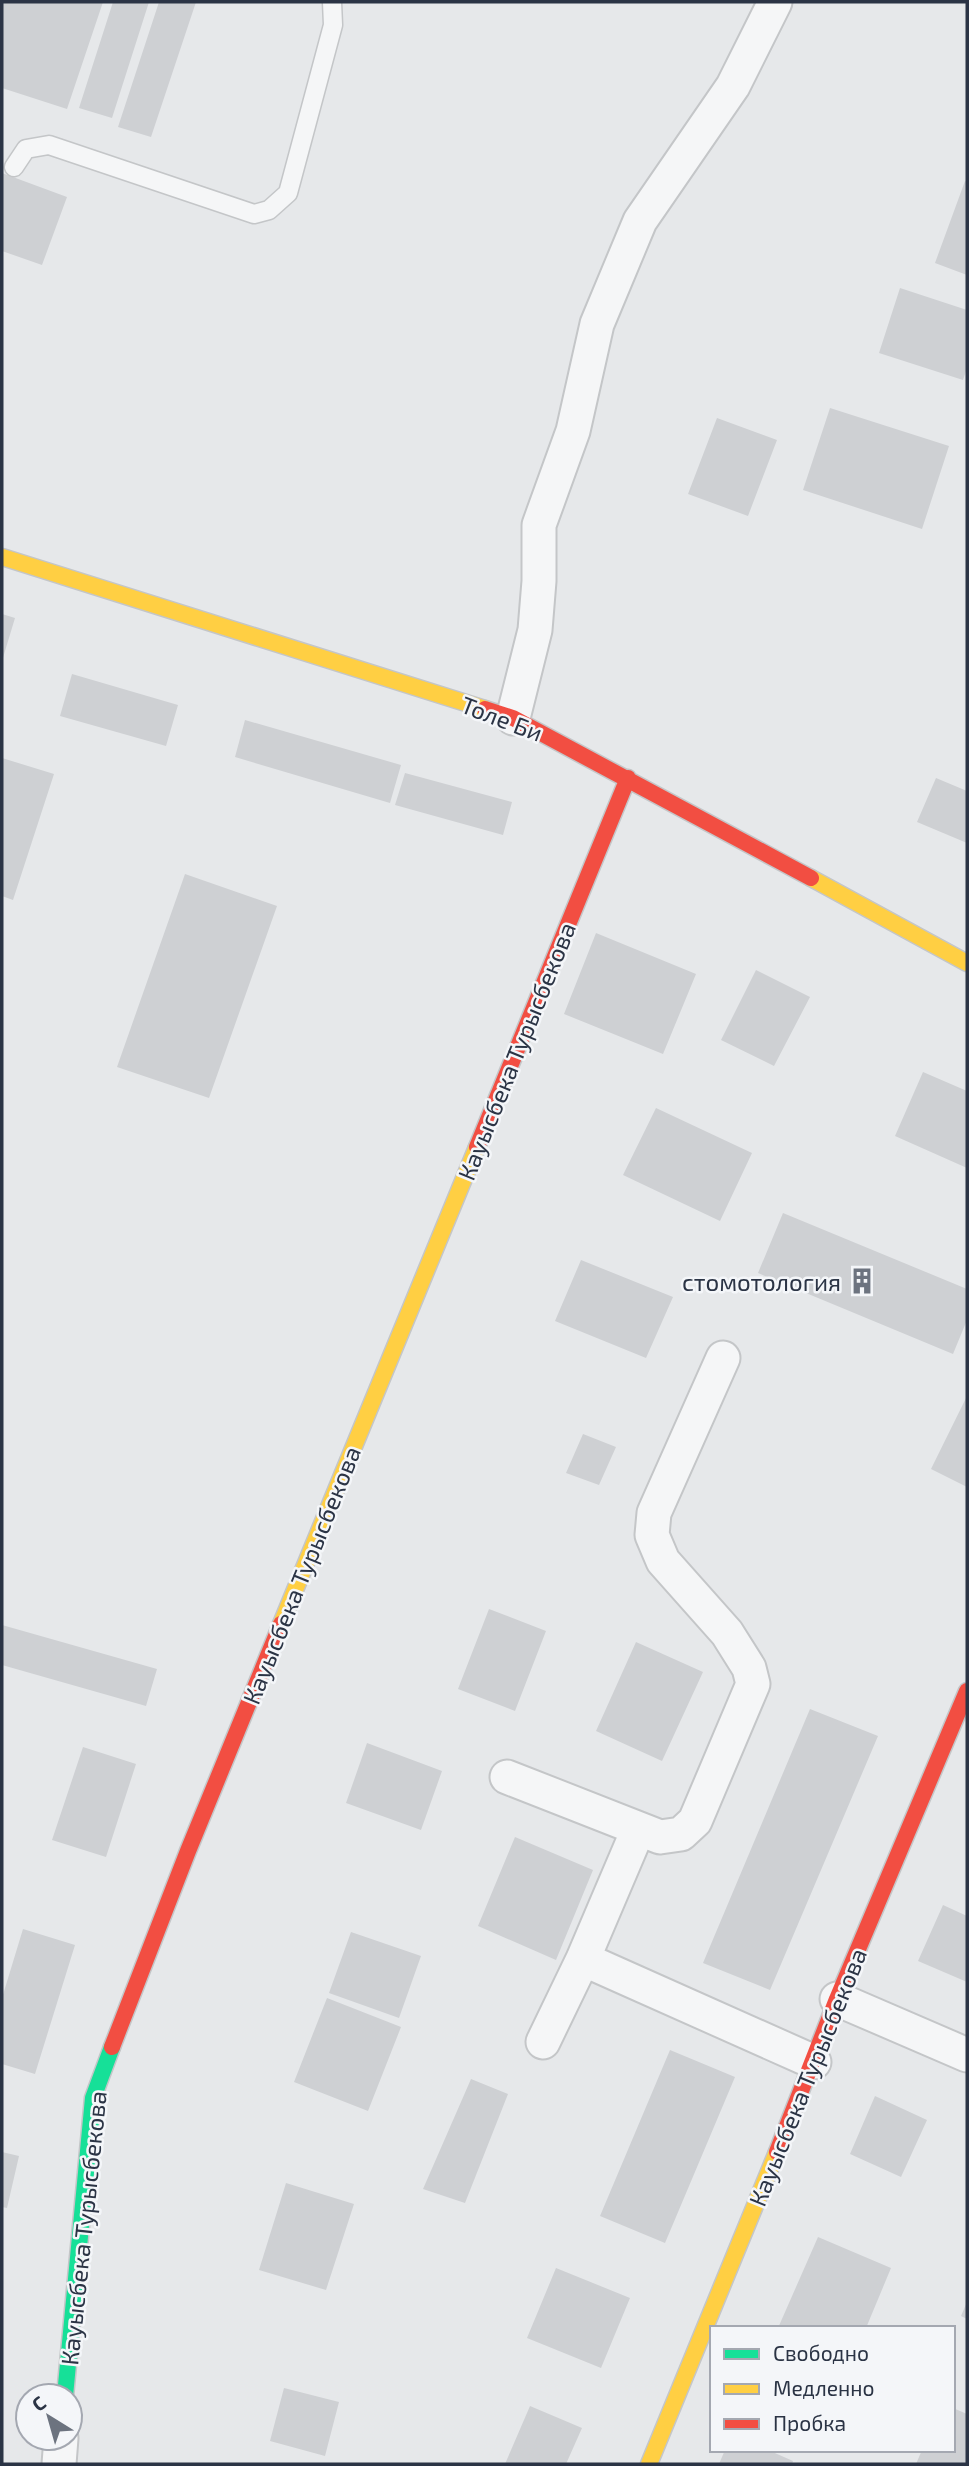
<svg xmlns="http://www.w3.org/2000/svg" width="969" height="2466" font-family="'Exo 2',sans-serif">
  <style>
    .building { fill: #ced0d3 }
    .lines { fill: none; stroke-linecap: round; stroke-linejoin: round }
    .lane-casing { stroke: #c4c6c8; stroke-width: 21 }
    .street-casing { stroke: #c4c6c8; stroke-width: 37 }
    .fast-casing { stroke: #c4c6c8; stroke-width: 19 }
    .slow-casing { stroke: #c4c6c8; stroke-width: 19 }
    .jam-casing { stroke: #c4c6c8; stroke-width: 19 }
    .lane { stroke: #f5f6f7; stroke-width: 18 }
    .street { stroke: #f5f6f7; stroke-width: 33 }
    .fast { stroke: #16e098; stroke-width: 16 }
    .slow { stroke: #ffcf43; stroke-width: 16 }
    .jam { stroke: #f24e42; stroke-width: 16 }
    .labels { text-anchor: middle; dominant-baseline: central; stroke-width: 5; stroke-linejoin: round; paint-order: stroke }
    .street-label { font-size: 24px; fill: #2b3445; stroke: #f4f6f9 }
    .poi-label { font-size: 24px; fill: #2b3445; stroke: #f4f6f9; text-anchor: end }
  </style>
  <rect width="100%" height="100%" fill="#e6e8ea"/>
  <path class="building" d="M 2,2 L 103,2 L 67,109 L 2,88 Z
    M 113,2 L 149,2 L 112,118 L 79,108 Z
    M 159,2 L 196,2 L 151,137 L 118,127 Z
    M 2,173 L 67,197 L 42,265 L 2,251 Z
    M 965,181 L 967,182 L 967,275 L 935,263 Z
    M 900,288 L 967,310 L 967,368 L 963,380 L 879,353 Z
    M 830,408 L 949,446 L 922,529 L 803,490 Z
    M 717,418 L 777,440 L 748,516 L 688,494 Z
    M 2,614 L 15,618 L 2,661 Z
    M 72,674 L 178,705 L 166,746 L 60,716 Z
    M 245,720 L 401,765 L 390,803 L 235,757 Z
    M 2,758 L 54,774 L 13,900 L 2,896 Z
    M 405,773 L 512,802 L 503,835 L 395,805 Z
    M 936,778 L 967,791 L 967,843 L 917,822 Z
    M 185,874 L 277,906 L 209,1098 L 117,1067 Z
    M 596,933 L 696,974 L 663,1054 L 564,1014 Z
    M 756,970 L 810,997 L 774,1066 L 721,1040 Z
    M 923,1072 L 967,1091 L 967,1168 L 895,1136 Z
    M 656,1108 L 752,1153 L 720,1221 L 623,1175 Z
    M 783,1213 L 967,1289 L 967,1320 L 953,1354 L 758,1273 Z
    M 581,1260 L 673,1297 L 646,1358 L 555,1321 Z
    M 967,1396 L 967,1487 L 931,1469 Z
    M 583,1434 L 616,1447 L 599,1485 L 566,1473 Z
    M 489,1609 L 546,1631 L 515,1711 L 458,1689 Z
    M 2,1625 L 157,1669 L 146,1706 L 2,1665 Z
    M 636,1642 L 703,1672 L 662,1761 L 596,1731 Z
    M 810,1709 L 878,1736 L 770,1990 L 703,1963 Z
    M 367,1743 L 442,1771 L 421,1830 L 346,1803 Z
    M 83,1747 L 136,1764 L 106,1857 L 52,1840 Z
    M 515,1837 L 593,1870 L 556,1960 L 478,1926 Z
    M 943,1905 L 967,1916 L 967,1982 L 918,1961 Z
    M 23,1929 L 75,1945 L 35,2074 L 2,2064 L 2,1998 Z
    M 351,1932 L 421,1956 L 399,2018 L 329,1993 Z
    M 327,1998 L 401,2027 L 368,2111 L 294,2082 Z
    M 670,2050 L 735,2077 L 665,2243 L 600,2216 Z
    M 471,2079 L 508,2094 L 465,2203 L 423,2189 Z
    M 875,2096 L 927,2120 L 901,2177 L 850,2154 Z
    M 2,2152 L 19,2156 L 7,2208 L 2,2207 Z
    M 286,2183 L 354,2204 L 326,2290 L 259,2270 Z
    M 818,2237 L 891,2268 L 866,2328 L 778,2328 Z
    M 556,2268 L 630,2298 L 601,2368 L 527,2338 Z
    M 967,2302 L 967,2319 L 961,2316 Z
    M 284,2388 L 339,2402 L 325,2456 L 270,2441 Z
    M 530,2406 L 582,2428 L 566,2464 L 505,2464 Z
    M 953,2408 L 967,2414 L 967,2464 L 916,2464 L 922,2450 L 953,2450 Z
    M 725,2450 L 768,2450 L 793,2461 L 792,2464 L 719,2464 Z"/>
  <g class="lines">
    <g class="lane-casing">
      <path id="lane" d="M 14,167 L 26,149 L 49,145 L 254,214 L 269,210 L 288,193 L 333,25 L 332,2"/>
    </g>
    <g class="street-casing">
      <path id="street" d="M 513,718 L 535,630 L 539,581 L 539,525 L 573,431 L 597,324 L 640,221 L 733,86 L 775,2
        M 507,1777 L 660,1837 L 681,1834 L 695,1821 L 753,1684 L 749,1668 L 727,1633 L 663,1561 L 652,1535 L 654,1513 L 723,1358
        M 583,1959 L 814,2062
        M 837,1999 L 967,2055
        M 543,2042 L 583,1959 L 638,1830
        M 59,2464 L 61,2438"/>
    </g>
    <g class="fast-casing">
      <path id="fast" d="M 65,2396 L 93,2098 L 112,2047"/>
    </g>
    <g class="slow-casing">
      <path id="slow" d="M 2,557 L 485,709
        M 811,878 L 967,963
        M 281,1624 L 477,1147
        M 649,2464 L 777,2152"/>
    </g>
    <g class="jam-casing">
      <path id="jam" d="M 485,709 L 513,718 L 811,878
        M 477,1147 L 628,778
        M 112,2047 L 188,1851 L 281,1624
        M 777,2152 L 837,1999 L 967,1691"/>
    </g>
    <use href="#lane" class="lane"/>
    <use href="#street" class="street"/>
    <use href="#fast" class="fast"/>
    <use href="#slow" class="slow"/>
    <use href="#jam" class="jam"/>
  </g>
  <defs>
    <g id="building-bare" transform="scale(2.1)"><path d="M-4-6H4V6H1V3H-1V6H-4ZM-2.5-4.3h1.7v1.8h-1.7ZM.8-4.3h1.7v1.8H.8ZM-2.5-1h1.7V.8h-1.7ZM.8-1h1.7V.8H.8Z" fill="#6c737f" stroke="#f4f6f9" stroke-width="2.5" paint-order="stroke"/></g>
  </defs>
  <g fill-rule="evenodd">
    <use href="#building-bare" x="862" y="1281"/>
  </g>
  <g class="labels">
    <g class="street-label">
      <text transform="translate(502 718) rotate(21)">Толе Би</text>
      <text transform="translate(516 1051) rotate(-68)">Кауысбека Турысбекова</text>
      <text transform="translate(301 1575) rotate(-68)">Кауысбека Турысбекова</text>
      <text transform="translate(807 2077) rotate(-68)">Кауысбека Турысбекова</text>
      <text transform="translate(83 2228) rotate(-84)">Кауысбека Турысбекова</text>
    </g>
    <g class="poi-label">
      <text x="841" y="1281">стомотология</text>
    </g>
  </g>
  <rect width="969" height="2466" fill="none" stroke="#2b3445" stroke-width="7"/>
  <rect x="710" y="2326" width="245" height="126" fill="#f4f6f9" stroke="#a4a8b1" stroke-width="2"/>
  <rect x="724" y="2349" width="35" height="10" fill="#16e098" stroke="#a4a8b1" stroke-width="2"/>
  <text x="773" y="2361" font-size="21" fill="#2b3445">Свободно</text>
  <rect x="724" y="2384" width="35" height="10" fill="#ffcf43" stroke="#a4a8b1" stroke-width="2"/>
  <text x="773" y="2396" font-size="21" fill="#2b3445">Медленно</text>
  <rect x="724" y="2419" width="35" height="10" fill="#f24e42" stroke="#a4a8b1" stroke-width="2"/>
  <text x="773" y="2431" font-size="21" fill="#2b3445">Пробка</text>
  <g transform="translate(49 2417) rotate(323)"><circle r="33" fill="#f4f6f9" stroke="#a4a8b1" stroke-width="2"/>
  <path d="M0-5L12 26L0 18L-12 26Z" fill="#6c737f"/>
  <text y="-10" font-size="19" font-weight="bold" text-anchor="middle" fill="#2b3445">С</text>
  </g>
</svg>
